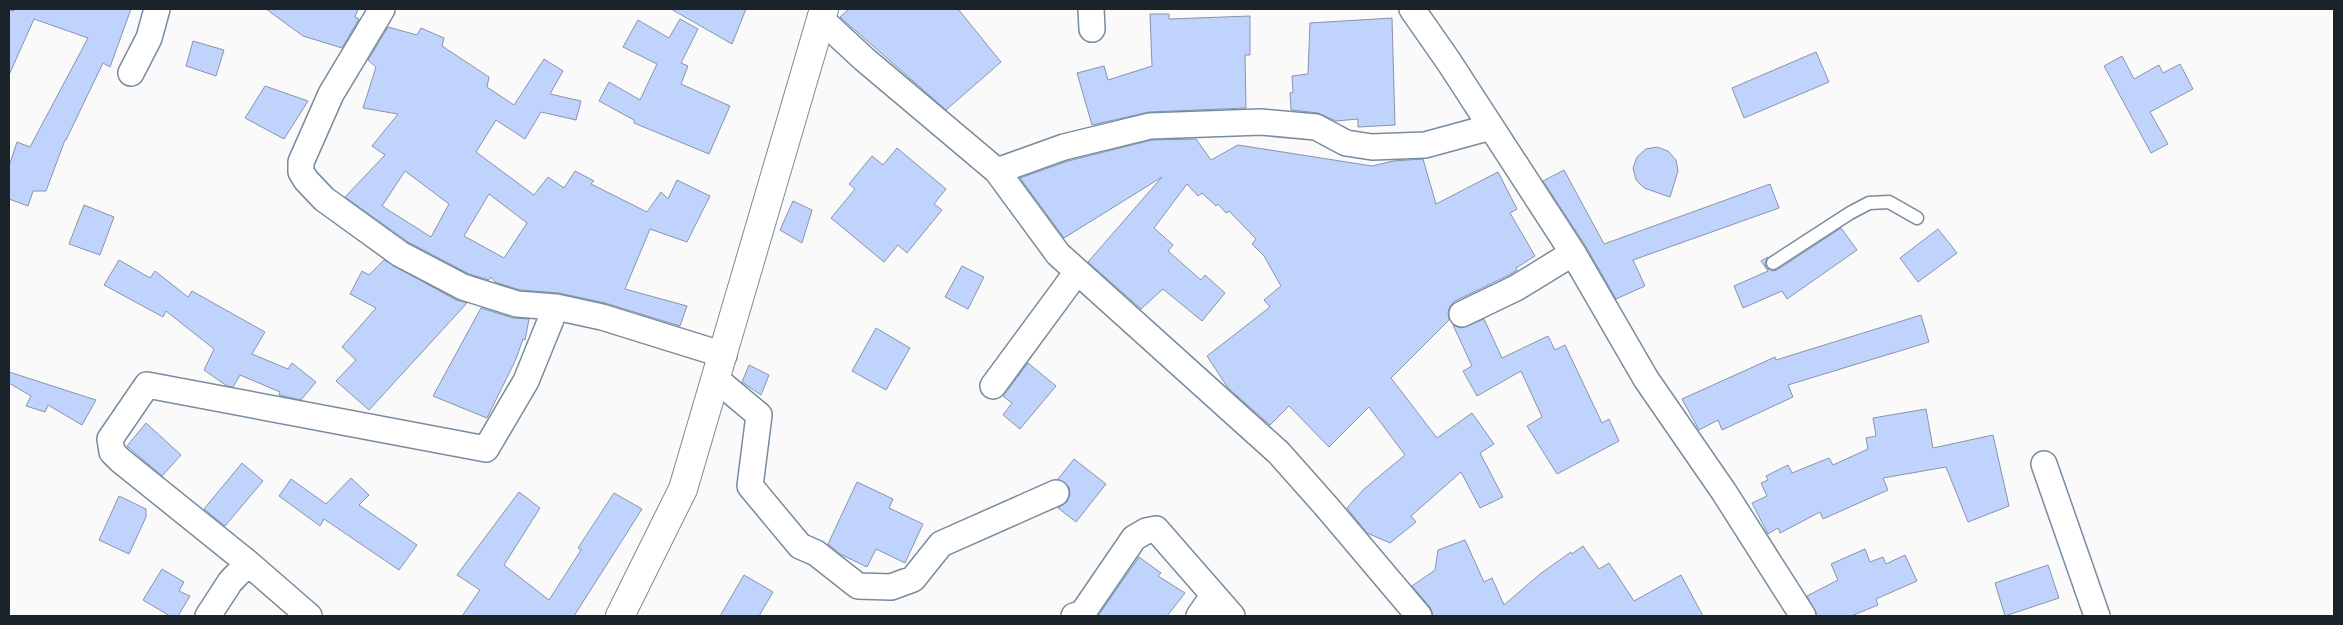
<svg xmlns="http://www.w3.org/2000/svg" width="2343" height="625" font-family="Arial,sans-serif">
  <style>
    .building { fill: #c0d3fc; stroke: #8994ac; fill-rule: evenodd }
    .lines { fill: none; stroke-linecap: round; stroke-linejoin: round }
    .service-casing { stroke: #778c9f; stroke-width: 15 }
    .minor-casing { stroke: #778c9f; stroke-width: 28 }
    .tertiary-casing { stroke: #778c9f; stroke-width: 30 }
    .service { stroke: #fff; stroke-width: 12 }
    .minor { stroke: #fff; stroke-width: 25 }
    .tertiary { stroke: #fff; stroke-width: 28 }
  </style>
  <rect width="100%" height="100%" fill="#fafafa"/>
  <path class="building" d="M 14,9 L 131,9 L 110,67 L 103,63 L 66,140 L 65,140 L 46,191 L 33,191 L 28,206 L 9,199 L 9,166 L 17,142 L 30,147 L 88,38 L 34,19 L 9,75 L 9,10 L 14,11 Z
    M 266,9 L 358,9 L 355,17 L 359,19 L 342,48 L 303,36 Z
    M 671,9 L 746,9 L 732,44 Z
    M 849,9 L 958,9 L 1001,62 L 946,110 L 840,17 Z
    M 1150,14 L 1169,14 L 1169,19 L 1250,16 L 1250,55 L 1245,55 L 1246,108 L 1149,112 L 1092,125 L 1077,73 L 1104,66 L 1108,80 L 1152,66 Z
    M 1392,18 L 1395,125 L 1358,127 L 1358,119 L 1336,121 L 1318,113 L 1291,110 L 1290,93 L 1293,92 L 1292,76 L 1308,74 L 1310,23 Z
    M 680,19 L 698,29 L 681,63 L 688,66 L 681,84 L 730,106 L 709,154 L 634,123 L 634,120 L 599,101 L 609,82 L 640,100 L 657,64 L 623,47 L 638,20 L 669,38 Z
    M 388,27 L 417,35 L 421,28 L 444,38 L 442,46 L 489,77 L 487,87 L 514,105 L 544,59 L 563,71 L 550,94 L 581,101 L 576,120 L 541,112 L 525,139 L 496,120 L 476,152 L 534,195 L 548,177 L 564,188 L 575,171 L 594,181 L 591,184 L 647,212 L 661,192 L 668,199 L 677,180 L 710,196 L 687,242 L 650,229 L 625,289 L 687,306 L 680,326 L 605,303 L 559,293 L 520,290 L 495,282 L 491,277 L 489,280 L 469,274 L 408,242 L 345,197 L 385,155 L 372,146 L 398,114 L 363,108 L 376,67 L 368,60 ZM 405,171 L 449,204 L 431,237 L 382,206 ZM 489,194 L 527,223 L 504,258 L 464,236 Z
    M 193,41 L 224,50 L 216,76 L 186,66 Z
    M 1816,52 L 1829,82 L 1744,118 L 1732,88 Z
    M 2122,56 L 2134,79 L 2159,65 L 2163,73 L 2180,64 L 2193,89 L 2150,112 L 2168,144 L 2151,153 L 2104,66 Z
    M 265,86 L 308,101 L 284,139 L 245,118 Z
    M 1196,139 L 1211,160 L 1238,145 L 1372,166 L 1393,161 L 1423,159 L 1436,204 L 1498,172 L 1517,209 L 1510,213 L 1535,256 L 1516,268 L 1517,270 L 1509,275 L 1455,301 L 1450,306 L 1448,312 L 1449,320 L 1391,378 L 1437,438 L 1472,413 L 1494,444 L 1480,453 L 1503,497 L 1480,508 L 1461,472 L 1411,516 L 1416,522 L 1390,543 L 1367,533 L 1347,508 L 1364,489 L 1405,455 L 1369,407 L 1329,447 L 1289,406 L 1270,425 L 1228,388 L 1207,356 L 1270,307 L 1264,300 L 1281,286 L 1264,256 L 1252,244 L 1256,239 L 1229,211 L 1226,213 L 1218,204 L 1216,206 L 1202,193 L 1198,196 L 1187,184 L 1154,228 L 1173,245 L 1168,251 L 1201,280 L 1205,275 L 1225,293 L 1202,321 L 1163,289 L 1141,309 L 1088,262 L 1162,177 L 1064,238 L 1020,178 L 1068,161 L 1152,140 Z
    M 1657,147 L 1668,151 L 1676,160 L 1678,171 L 1670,197 L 1644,188 L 1636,180 L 1633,168 L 1637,157 L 1646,149 Z
    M 897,148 L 946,189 L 934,204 L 942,210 L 907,253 L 898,245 L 884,262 L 831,218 L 855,189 L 849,184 L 872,156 L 883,165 Z
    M 1564,170 L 1604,244 L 1770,184 L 1779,208 L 1633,260 L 1645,286 L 1616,299 L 1585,245 L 1543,181 Z
    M 793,201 L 812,210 L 802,243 L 780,230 Z
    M 84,205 L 114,217 L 100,255 L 69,244 Z
    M 1841,228 L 1857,250 L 1787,299 L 1782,291 L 1743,308 L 1734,286 L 1768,271 L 1761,261 L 1768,257 L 1765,263 L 1766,268 L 1773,271 L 1777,270 Z
    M 1938,229 L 1957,253 L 1918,282 L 1900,258 Z
    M 119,260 L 150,278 L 155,271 L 188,297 L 192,291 L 265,332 L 252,354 L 288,369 L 292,363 L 316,382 L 301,400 L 279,395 L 280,392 L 240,375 L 233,387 L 227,386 L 204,370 L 214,349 L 166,311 L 163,317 L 104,285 Z
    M 384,260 L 456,300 L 467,303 L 369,410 L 336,381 L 356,360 L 342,347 L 376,308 L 350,294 L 362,271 L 369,275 Z
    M 962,266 L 984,277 L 968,309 L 945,297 Z
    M 481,308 L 513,318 L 529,319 L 525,340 L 523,339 L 516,359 L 487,418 L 433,396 Z
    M 1921,315 L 1929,342 L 1788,385 L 1793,397 L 1722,430 L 1718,420 L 1699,430 L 1682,399 L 1775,357 L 1776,360 Z
    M 1484,319 L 1502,358 L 1548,336 L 1555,350 L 1565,345 L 1602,423 L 1609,419 L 1619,441 L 1557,474 L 1527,426 L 1542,417 L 1521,371 L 1477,396 L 1463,371 L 1472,366 L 1453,325 L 1461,328 Z
    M 876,328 L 910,348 L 886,390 L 852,371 Z
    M 1028,363 L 1056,386 L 1020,429 L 1003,415 L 1012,403 L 1003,396 Z
    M 749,365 L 769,375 L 761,395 L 742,382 Z
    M 9,372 L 37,381 L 96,400 L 82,425 L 48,405 L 45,412 L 26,406 L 31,396 L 9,383 Z
    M 1926,409 L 1933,448 L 1993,435 L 2009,506 L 1968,522 L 1946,467 L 1883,478 L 1888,490 L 1823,519 L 1820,512 L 1780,533 L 1778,528 L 1768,534 L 1752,503 L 1767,496 L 1761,483 L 1768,480 L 1766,476 L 1788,465 L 1792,473 L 1829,458 L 1833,465 L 1868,449 L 1866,438 L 1876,436 L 1873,418 Z
    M 146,423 L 181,455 L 162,476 L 127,446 Z
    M 1074,459 L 1106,484 L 1076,522 L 1058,508 L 1067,502 L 1070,494 L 1069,487 L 1058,479 Z
    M 242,463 L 263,481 L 225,526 L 204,509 Z
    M 351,478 L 369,495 L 359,505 L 417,545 L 399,570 L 324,519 L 320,526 L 279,496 L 291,479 L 326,504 Z
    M 857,482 L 893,499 L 889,508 L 923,524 L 905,563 L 876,549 L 867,567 L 840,554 L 828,544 Z
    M 519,492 L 540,508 L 504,565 L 549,600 L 581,550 L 578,548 L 614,493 L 642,509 L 574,616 L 462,616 L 480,590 L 457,575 Z
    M 119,496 L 146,509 L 146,517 L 129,554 L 99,540 Z
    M 1465,540 L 1484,582 L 1492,578 L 1504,605 L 1540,574 L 1571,552 L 1572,554 L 1583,546 L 1599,569 L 1609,563 L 1634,601 L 1681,575 L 1703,616 L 1433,616 L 1430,607 L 1412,586 L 1435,570 L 1438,550 Z
    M 1865,549 L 1870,562 L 1883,557 L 1886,564 L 1905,555 L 1917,581 L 1876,599 L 1878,605 L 1851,616 L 1817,616 L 1807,596 L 1838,580 L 1831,564 Z
    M 1139,557 L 1161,573 L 1158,576 L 1185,593 L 1167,616 L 1098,616 Z
    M 2048,565 L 2059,598 L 2005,616 L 1995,583 Z
    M 162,569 L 184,582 L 179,591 L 190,596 L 178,616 L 170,616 L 143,600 Z
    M 744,575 L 773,592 L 759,616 L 720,616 Z"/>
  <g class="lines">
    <g class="service-casing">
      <path id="service" d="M 1773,263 L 1850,213 L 1869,203 L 1889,202 L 1917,218"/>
    </g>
    <g class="minor-casing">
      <path id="minor" d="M 382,9 L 331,94 L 301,162 L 301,172 L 306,180 L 324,199 L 400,254 L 463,287 L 517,304 L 556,307 L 602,317 L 724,355
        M 1091,9 L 1092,29
        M 1412,9 L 1449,62 L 1573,253 L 1646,379 L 1724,492 L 1803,616
        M 822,20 L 864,59 L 997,171 L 1058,254 L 1279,453 L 1326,506 L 1419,616
        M 131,73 L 149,38 L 157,9
        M 997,171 L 1064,147 L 1150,126 L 1261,122 L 1316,127 L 1346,143 L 1372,147 L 1425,145 L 1491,127
        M 1462,314 L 1516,288 L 1573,253
        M 716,379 L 759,415 L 750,486 L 800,546 L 816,553 L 858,586 L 891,587 L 913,579 L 941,544 L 1056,493
        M 993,386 L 1077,272
        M 2044,464 L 2097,616
        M 208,616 L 230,582 L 248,563
        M 309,616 L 248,563 L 120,460 L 112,452 L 110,439 L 147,385 L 486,449 L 526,381 L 556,307
        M 1074,616 L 1082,614 L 1134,538 L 1146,531 L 1156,529 L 1232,616
        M 1199,616 L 1213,596"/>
    </g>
    <g class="tertiary-casing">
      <path id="tertiary" d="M 620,616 L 683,489 L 824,9"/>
    </g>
    <use href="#service" class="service"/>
    <use href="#minor" class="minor"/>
    <use href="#tertiary" class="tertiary"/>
  </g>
  <rect width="2343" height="625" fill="none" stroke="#1a222a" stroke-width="20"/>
</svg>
